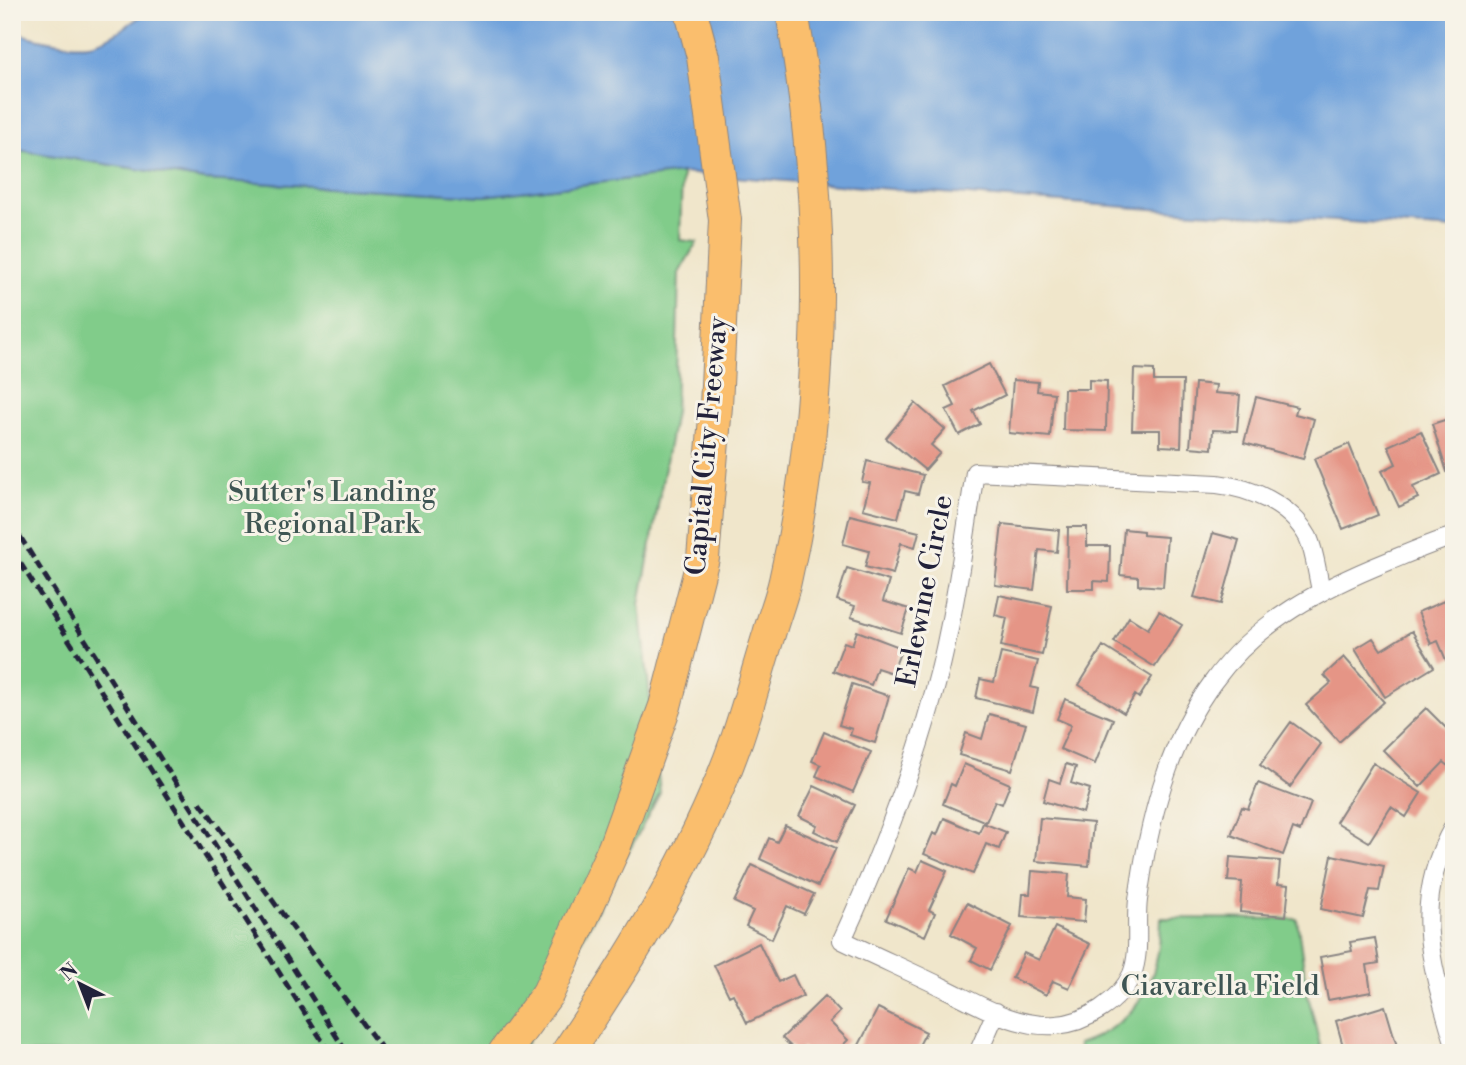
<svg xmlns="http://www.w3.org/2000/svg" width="1466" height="1065" font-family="'Libre Bodoni',serif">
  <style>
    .green { fill: #81cc8a; stroke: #527762; stroke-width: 2 }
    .water { fill: #6fa2db; stroke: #48628b; stroke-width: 2 }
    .building { fill: #e59586 }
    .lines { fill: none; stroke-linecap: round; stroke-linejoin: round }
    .street-casing { stroke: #898483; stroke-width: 20 }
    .highway-casing { stroke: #898483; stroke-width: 34 }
    .street { stroke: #fff; stroke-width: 18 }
    .highway { stroke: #fabe6d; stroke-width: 32 }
    .rail { stroke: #22223b; stroke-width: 5; stroke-dasharray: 10 5; stroke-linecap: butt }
    .labels { text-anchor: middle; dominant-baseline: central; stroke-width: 6; stroke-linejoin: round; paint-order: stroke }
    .street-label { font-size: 28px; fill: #22223b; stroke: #f7f3e8 }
    .park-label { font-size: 28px; fill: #3e5553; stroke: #f7f3e8 }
  </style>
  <rect width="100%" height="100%" fill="#f7f3e8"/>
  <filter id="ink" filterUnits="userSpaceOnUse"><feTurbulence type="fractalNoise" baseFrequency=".0143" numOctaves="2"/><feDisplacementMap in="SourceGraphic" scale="14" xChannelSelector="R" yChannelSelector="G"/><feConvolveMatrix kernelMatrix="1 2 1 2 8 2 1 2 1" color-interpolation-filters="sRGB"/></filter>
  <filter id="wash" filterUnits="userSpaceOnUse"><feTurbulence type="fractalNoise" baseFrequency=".00686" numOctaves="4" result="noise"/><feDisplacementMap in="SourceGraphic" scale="28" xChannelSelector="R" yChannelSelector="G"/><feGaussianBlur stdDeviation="1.57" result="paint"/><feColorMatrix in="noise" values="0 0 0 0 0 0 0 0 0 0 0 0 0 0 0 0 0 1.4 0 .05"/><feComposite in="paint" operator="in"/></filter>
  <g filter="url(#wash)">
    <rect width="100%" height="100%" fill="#f0e6cb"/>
    <path class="green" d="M 12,149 L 205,180 L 484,196 L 682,173 L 680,240 L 697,242 L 679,273 L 675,412 L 640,604 L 660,793 L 521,1053 L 12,1053 Z
      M 1161,918 L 1297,919 L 1307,991 L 1322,1053 L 1080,1053 L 1078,1044 C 1140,1023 1160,980 1161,918 Z"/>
    <path class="water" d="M 147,12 L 1454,12 L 1454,229 L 1152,209 L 682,173 L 484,196 L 205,180 L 12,149 L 12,31 C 31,38 69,47 89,44 C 109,41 130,23 147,12 Z"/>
    <g id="blocks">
      <path class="building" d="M 989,364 L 1005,395 L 973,411 L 980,424 L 959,435 L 946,410 L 955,406 L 945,386 Z
        M 1134,369 L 1154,370 L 1154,381 L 1183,381 L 1181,447 L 1160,446 L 1160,430 L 1132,430 Z
        M 1013,380 L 1038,382 L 1037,391 L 1054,393 L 1050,437 L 1009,433 Z
        M 1089,380 L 1107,381 L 1106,431 L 1063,430 L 1064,389 L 1089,389 Z
        M 1195,383 L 1216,385 L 1215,393 L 1240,395 L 1237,431 L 1213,430 L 1212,449 L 1190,447 Z
        M 1256,397 L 1297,407 L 1295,414 L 1314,419 L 1303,459 L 1244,443 Z
        M 915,403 L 945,429 L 931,445 L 940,453 L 925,470 L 886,438 Z
        M 1454,417 L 1454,470 L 1447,472 L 1432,424 Z
        M 1421,431 L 1441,474 L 1413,487 L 1418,498 L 1399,507 L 1382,471 L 1396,464 L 1388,446 Z
        M 1349,444 L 1378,515 L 1343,529 L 1314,459 Z
        M 867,461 L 923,475 L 918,494 L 905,491 L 898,518 L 863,509 L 870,483 L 862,482 Z
        M 850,515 L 919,532 L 915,547 L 901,543 L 893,574 L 865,567 L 869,551 L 843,544 Z
        M 1002,524 L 1059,530 L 1057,552 L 1039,550 L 1034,590 L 995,585 Z
        M 1068,527 L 1087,527 L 1087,546 L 1110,546 L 1109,582 L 1094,581 L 1094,589 L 1067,589 Z
        M 1124,529 L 1143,531 L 1143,535 L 1167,537 L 1163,587 L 1138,585 L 1138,577 L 1120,575 Z
        M 1213,533 L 1239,540 L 1221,604 L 1194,597 Z
        M 847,568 L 889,581 L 883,601 L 909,609 L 901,633 L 851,617 L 855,606 L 837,600 Z
        M 999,595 L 1052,606 L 1042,655 L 1001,646 L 1007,618 L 995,615 Z
        M 1451,598 L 1454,603 L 1454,657 L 1446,660 L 1438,641 L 1431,644 L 1418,612 Z
        M 1159,611 L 1182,625 L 1155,667 L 1114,642 L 1129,617 L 1148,629 Z
        M 857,631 L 902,648 L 892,673 L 877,668 L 871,685 L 833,671 L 844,642 L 852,645 Z
        M 1412,631 L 1434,667 L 1385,697 L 1355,649 L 1373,638 L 1381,650 Z
        M 1103,646 L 1152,677 L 1139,698 L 1135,695 L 1124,713 L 1079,685 Z
        M 1001,653 L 1038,661 L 1031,687 L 1038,689 L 1033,712 L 976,698 L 980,679 L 994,682 Z
        M 1344,657 L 1384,702 L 1339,742 L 1306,705 L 1331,683 L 1324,675 Z
        M 852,684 L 889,696 L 875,743 L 850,735 L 852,729 L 839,725 Z
        M 1065,699 L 1113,719 L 1095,764 L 1060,749 L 1071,725 L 1057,719 Z
        M 1426,708 L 1454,736 L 1454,763 L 1450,767 L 1444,762 L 1420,787 L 1383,750 Z
        M 989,714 L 1026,724 L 1012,770 L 959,755 L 966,733 L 982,739 Z
        M 1291,722 L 1321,744 L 1290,787 L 1260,765 Z
        M 824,732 L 871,752 L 853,792 L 816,776 L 821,765 L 812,761 Z
        M 1373,763 L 1421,793 L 1406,817 L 1391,807 L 1369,842 L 1336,822 Z
        M 964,764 L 1010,784 L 1002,804 L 995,801 L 986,822 L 943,804 L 951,784 L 955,786 Z
        M 1066,764 L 1076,767 L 1071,783 L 1090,789 L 1083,813 L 1043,801 L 1049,779 L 1060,783 Z
        M 1258,783 L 1311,803 L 1300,831 L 1293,828 L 1283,855 L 1231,835 L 1242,807 L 1248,809 Z
        M 814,786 L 855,805 L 837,842 L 814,831 L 817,825 L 799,816 Z
        M 944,818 L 979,833 L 983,823 L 1006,832 L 999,849 L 986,844 L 973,874 L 924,854 L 933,833 L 937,835 Z
        M 1040,818 L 1093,823 L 1089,866 L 1036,861 Z
        M 785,825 L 836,848 L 818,886 L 760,859 L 769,838 L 777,842 Z
        M 1332,855 L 1384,866 L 1379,891 L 1370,890 L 1363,918 L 1321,909 Z
        M 1230,857 L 1280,861 L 1278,884 L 1289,885 L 1286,916 L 1240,912 L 1242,882 L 1228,881 Z
        M 922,860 L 947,871 L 929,910 L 935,913 L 925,936 L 886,919 L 909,868 L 917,872 Z
        M 752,865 L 814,894 L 804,914 L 787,906 L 772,939 L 746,926 L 753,911 L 734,902 Z
        M 1032,871 L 1069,874 L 1067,897 L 1086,899 L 1084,922 L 1021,917 L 1023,894 L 1030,894 Z
        M 967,903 L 1012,926 L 990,970 L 971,960 L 977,948 L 951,934 Z
        M 1055,927 L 1090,944 L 1069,988 L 1053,981 L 1046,995 L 1012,978 L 1024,953 L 1039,960 Z
        M 1375,938 L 1379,963 L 1367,965 L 1371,992 L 1328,1000 L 1320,957 L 1352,951 L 1350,942 Z
        M 759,943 L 778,982 L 793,975 L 803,996 L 747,1023 L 733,994 L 729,996 L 714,965 Z
        M 825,996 L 840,1012 L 830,1022 L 848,1040 L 835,1053 L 808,1053 L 802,1047 L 797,1052 L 782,1038 Z
        M 1385,1006 L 1399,1053 L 1345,1053 L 1336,1021 Z
        M 878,1008 L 926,1032 L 915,1053 L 870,1053 L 858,1047 Z"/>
    </g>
  </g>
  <g filter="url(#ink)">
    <use href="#blocks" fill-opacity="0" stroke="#898483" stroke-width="2"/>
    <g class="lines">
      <g class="street-casing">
        <path id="street" d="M 1321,590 C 1317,574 1315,552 1308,537 C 1290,504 1251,488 1217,484 L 975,472 C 965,537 956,602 941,666 C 917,761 883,851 842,940 C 875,956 909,971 942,987 C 978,1004 1015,1028 1056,1025 C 1086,1023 1120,1001 1132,974 C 1141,951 1135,924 1138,900 C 1148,825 1167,744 1213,682 C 1257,621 1322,588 1389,561 C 1411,552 1432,543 1454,536
          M 1454,826 C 1410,902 1431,964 1454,1042
          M 978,1053 L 996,1012"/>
      </g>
      <g class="highway-casing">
        <path id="highway" d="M 504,1053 L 548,993 L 614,848 L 665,706 L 703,558 L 716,406 L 725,220 L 703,57 L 691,12
          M 567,1053 C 633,955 698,851 737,739 C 749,704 758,669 769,634 C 774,616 781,599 785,581 C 828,396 825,199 792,12"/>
      </g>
      <use href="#street" class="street"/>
      <use href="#highway" class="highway"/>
      <path class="rail" d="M 12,524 L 347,1053
        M 12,550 L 330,1053
        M 200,802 L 385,1053"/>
    </g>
  </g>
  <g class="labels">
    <g class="street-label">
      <text transform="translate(707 446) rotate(-85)">Capital City Freeway</text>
      <text transform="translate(925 591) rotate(-79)">Erlewine Circle</text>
    </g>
    <g class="park-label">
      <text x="332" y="492">Sutter's Landing<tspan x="332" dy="32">Regional Park</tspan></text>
      <text x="1220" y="986">Ciavarella Field</text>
    </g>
  </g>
  <rect width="1466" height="1065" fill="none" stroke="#f7f3e8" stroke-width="42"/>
  <g transform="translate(80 984) rotate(318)" stroke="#f7f3e8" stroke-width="5" paint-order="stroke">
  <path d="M0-5L12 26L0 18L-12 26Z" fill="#22223b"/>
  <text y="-10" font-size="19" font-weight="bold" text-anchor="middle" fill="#22223b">N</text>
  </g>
</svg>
